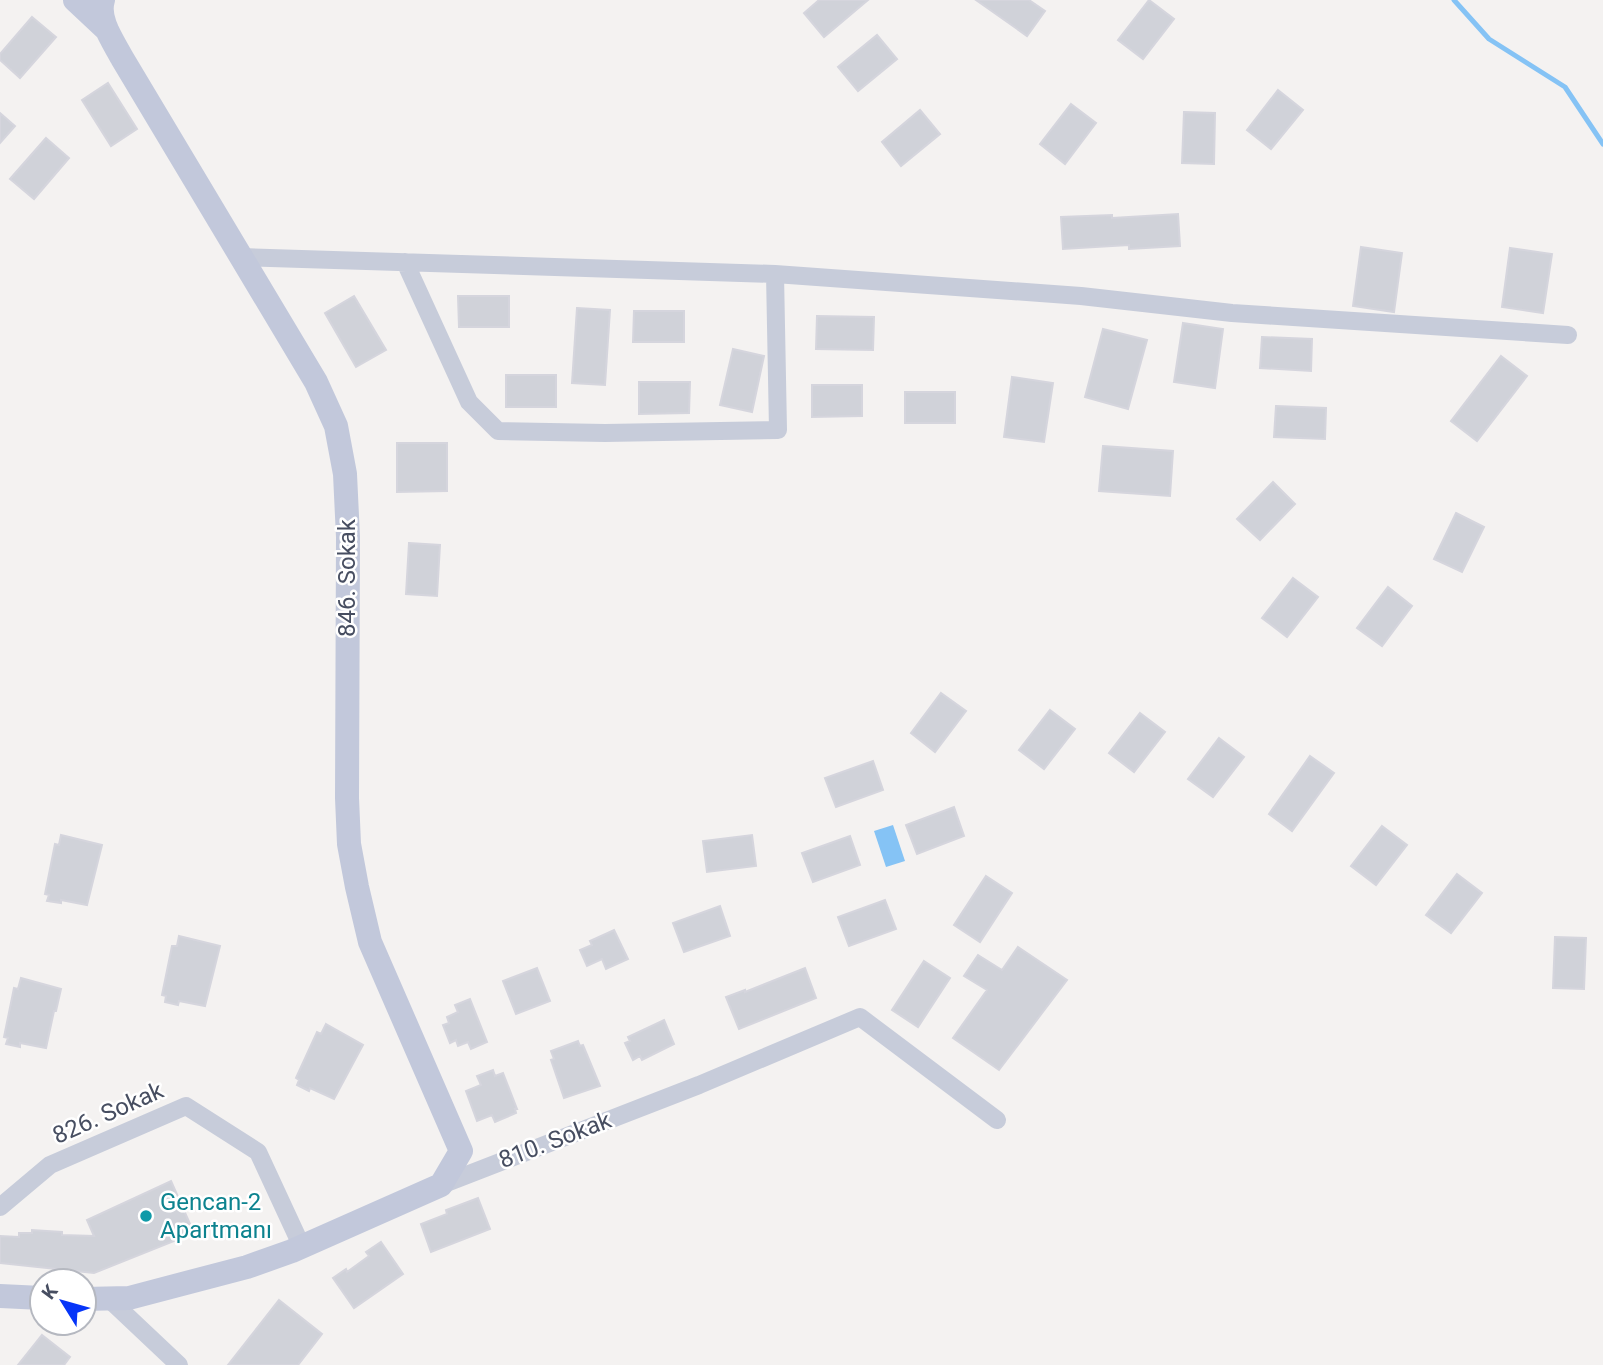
<svg xmlns="http://www.w3.org/2000/svg" width="1603" height="1365" font-family="Roboto,sans-serif">
  <style>
    .water { fill: #85c3f5 }
    .lines { fill: none; stroke-linecap: round; stroke-linejoin: round }
    .stream { stroke: #85c3f5; stroke-width: 5 }
    .building { fill: #d0d2d9; stroke: #d5d5dd; stroke-width: 2 }
    .street { stroke: #c7ccda; stroke-width: 18 }
    .secondary { stroke: #c2c8db; stroke-width: 24 }
    .culture-dot { fill: #0f9aa8; stroke: #fff; stroke-width: 2.5 }
    .labels { text-anchor: middle; dominant-baseline: central; stroke-width: 5; stroke-linejoin: round; paint-order: stroke }
    .street-label { font-size: 24px; fill: #474e61; stroke: #fff }
    .culture-label { font-size: 24px; fill: #0d838f; stroke: #fff; text-anchor: start }
  </style>
  <rect width="100%" height="100%" fill="#f4f2f1"/>
  <path class="water" d="M 893,825 L 905,861 L 886,867 L 874,831 Z"/>
  <g class="lines">
    <path class="stream" d="M 1454,0 L 1489,39 L 1565,87 L 1603,144"/>
  </g>
  <path class="building" d="M 819,0 L 868,0 L 824,37 L 804,13 Z
    M 976,0 L 1029,0 L 1045,11 L 1027,36 Z
    M 1149,0 L 1174,19 L 1143,59 L 1118,40 Z
    M 32,17 L 56,37 L 20,78 L 0,60 L 0,54 Z
    M 877,35 L 897,59 L 858,91 L 838,67 Z
    M 108,83 L 137,129 L 111,146 L 82,100 Z
    M 1278,90 L 1303,110 L 1271,149 L 1247,130 Z
    M 1071,104 L 1096,123 L 1065,164 L 1040,144 Z
    M 920,110 L 940,134 L 901,166 L 882,142 Z
    M 1184,112 L 1215,113 L 1214,164 L 1182,163 Z
    M 0,113 L 15,126 L 0,143 Z
    M 46,138 L 69,158 L 34,199 L 10,179 Z
    M 1178,214 L 1180,246 L 1129,249 L 1129,245 L 1063,249 L 1061,217 L 1112,215 L 1112,218 Z
    M 1361,247 L 1402,253 L 1394,312 L 1353,306 Z
    M 1510,248 L 1552,254 L 1543,313 L 1502,307 Z
    M 354,296 L 386,350 L 356,367 L 325,313 Z
    M 458,296 L 509,296 L 509,327 L 459,327 Z
    M 577,308 L 610,310 L 605,385 L 572,383 Z
    M 634,311 L 684,311 L 684,342 L 633,342 Z
    M 817,316 L 874,317 L 873,350 L 816,349 Z
    M 1183,323 L 1223,329 L 1215,388 L 1174,382 Z
    M 1103,329 L 1147,340 L 1128,409 L 1085,397 Z
    M 1262,337 L 1312,339 L 1311,371 L 1260,368 Z
    M 733,349 L 764,356 L 752,412 L 720,405 Z
    M 1501,356 L 1527,376 L 1477,441 L 1451,421 Z
    M 506,375 L 556,375 L 556,407 L 506,407 Z
    M 1012,377 L 1053,383 L 1044,442 L 1004,437 Z
    M 639,382 L 690,382 L 689,413 L 639,414 Z
    M 812,385 L 862,385 L 862,416 L 812,417 Z
    M 905,392 L 955,392 L 955,423 L 905,423 Z
    M 1276,406 L 1326,408 L 1325,439 L 1274,437 Z
    M 397,443 L 447,443 L 447,491 L 397,492 Z
    M 1103,446 L 1173,451 L 1170,496 L 1099,491 Z
    M 1273,482 L 1295,504 L 1260,540 L 1237,519 Z
    M 1456,513 L 1484,527 L 1462,572 L 1434,559 Z
    M 409,543 L 440,545 L 437,596 L 406,594 Z
    M 1293,578 L 1318,597 L 1287,637 L 1262,618 Z
    M 1388,587 L 1412,606 L 1382,646 L 1357,628 Z
    M 941,693 L 966,711 L 935,752 L 911,733 Z
    M 1050,710 L 1075,729 L 1044,769 L 1019,750 Z
    M 1140,713 L 1165,732 L 1134,772 L 1109,753 Z
    M 1219,738 L 1244,757 L 1213,797 L 1188,779 Z
    M 1310,756 L 1334,773 L 1292,831 L 1269,814 Z
    M 873,761 L 883,790 L 836,807 L 825,778 Z
    M 954,807 L 964,836 L 917,854 L 906,825 Z
    M 1382,826 L 1407,845 L 1376,885 L 1351,866 Z
    M 61,835 L 102,845 L 87,905 L 61,900 L 61,903 L 47,901 L 49,895 L 45,894 L 55,844 L 59,845 Z
    M 752,835 L 756,866 L 707,872 L 703,841 Z
    M 850,836 L 860,865 L 813,882 L 802,853 Z
    M 1457,874 L 1482,893 L 1451,933 L 1426,915 Z
    M 986,876 L 1012,893 L 980,942 L 954,925 Z
    M 885,900 L 896,929 L 849,946 L 838,917 Z
    M 720,906 L 730,936 L 684,952 L 673,923 Z
    M 614,930 L 628,959 L 606,969 L 602,959 L 587,966 L 580,950 L 592,945 L 590,941 Z
    M 179,936 L 220,946 L 205,1006 L 179,1001 L 178,1005 L 165,1002 L 166,996 L 162,995 L 172,946 L 177,946 Z
    M 1555,937 L 1586,938 L 1584,989 L 1553,988 Z
    M 1018,947 L 1067,980 L 999,1070 L 953,1038 L 987,990 L 964,976 L 978,955 L 1002,970 Z
    M 924,961 L 950,978 L 918,1027 L 892,1010 Z
    M 537,968 L 550,1001 L 516,1014 L 503,981 Z
    M 805,968 L 816,998 L 739,1029 L 726,997 L 745,990 L 745,992 Z
    M 21,978 L 61,989 L 56,1011 L 54,1011 L 46,1048 L 20,1043 L 20,1047 L 6,1044 L 8,1038 L 4,1037 L 14,988 L 18,989 Z
    M 470,999 L 487,1042 L 471,1049 L 468,1042 L 458,1046 L 456,1040 L 450,1043 L 443,1025 L 449,1023 L 447,1017 L 458,1012 L 455,1005 Z
    M 664,1020 L 674,1044 L 642,1060 L 640,1056 L 633,1060 L 625,1043 L 630,1041 L 628,1037 Z
    M 326,1024 L 363,1045 L 334,1099 L 310,1088 L 309,1091 L 297,1085 L 299,1080 L 296,1078 L 317,1032 L 321,1034 Z
    M 578,1041 L 580,1046 L 583,1045 L 600,1086 L 564,1098 L 551,1060 L 554,1059 L 551,1051 Z
    M 493,1070 L 495,1076 L 503,1073 L 517,1109 L 515,1109 L 516,1113 L 495,1122 L 492,1115 L 477,1121 L 466,1091 L 481,1085 L 477,1076 Z
    M 171,1181 L 194,1233 L 94,1273 L 0,1263 L 0,1236 L 19,1237 L 19,1233 L 32,1233 L 32,1230 L 62,1232 L 62,1235 L 94,1236 L 87,1220 Z
    M 478,1198 L 490,1229 L 431,1252 L 421,1224 L 447,1214 L 446,1210 Z
    M 381,1242 L 403,1274 L 354,1308 L 333,1278 L 346,1269 L 347,1272 L 369,1256 L 366,1252 Z
    M 279,1300 L 322,1334 L 298,1365 L 228,1365 Z
    M 42,1335 L 70,1357 L 64,1365 L 18,1365 Z"/>
  <g class="lines">
    <path class="street" d="M 241,257 L 775,274 L 778,430 L 605,433 L 498,431 L 469,402 L 405,262
      M 775,274 L 1081,296 L 1232,313 L 1568,335
      M 441,1185 L 699,1085 L 860,1017 L 997,1120
      M 0,1207 L 50,1165 L 186,1106 L 258,1152 L 302,1247
      M 109,1299 L 179,1365"/>
    <path class="secondary" d="M 75,0 L 107,30
      M 0,1296 L 42,1298
      M 84,1299 L 129,1298 L 247,1267 L 292,1251 L 441,1185 L 461,1151 L 370,942 L 357,887 L 349,844 L 347,798 L 348,537 L 345,474 L 336,426 L 316,382 L 122,58 C 113,41 97,19 103,0"/>
  </g>
  <circle class="culture-dot" cx="146" cy="1216" r="7"/>
  <g class="labels">
    <g class="street-label">
      <text transform="translate(347 578) rotate(-90)">846. Sokak</text>
      <text transform="translate(108 1113) rotate(-24)">826. Sokak</text>
      <text transform="translate(555 1140) rotate(-21)">810. Sokak</text>
    </g>
    <g class="culture-label">
      <text x="160" y="1202">Gencan-2<tspan x="160" dy="28">Apartmanı</tspan></text>
    </g>
  </g>
  <g transform="translate(63 1302) rotate(307)"><circle r="33" fill="#ffffff" stroke="#b5b8c0" stroke-width="2"/>
  <path d="M0-5L12 26L0 18L-12 26Z" fill="#0635f8"/>
  <text y="-10" font-size="19" font-weight="bold" text-anchor="middle" fill="#474e61">K</text>
  </g>
</svg>
